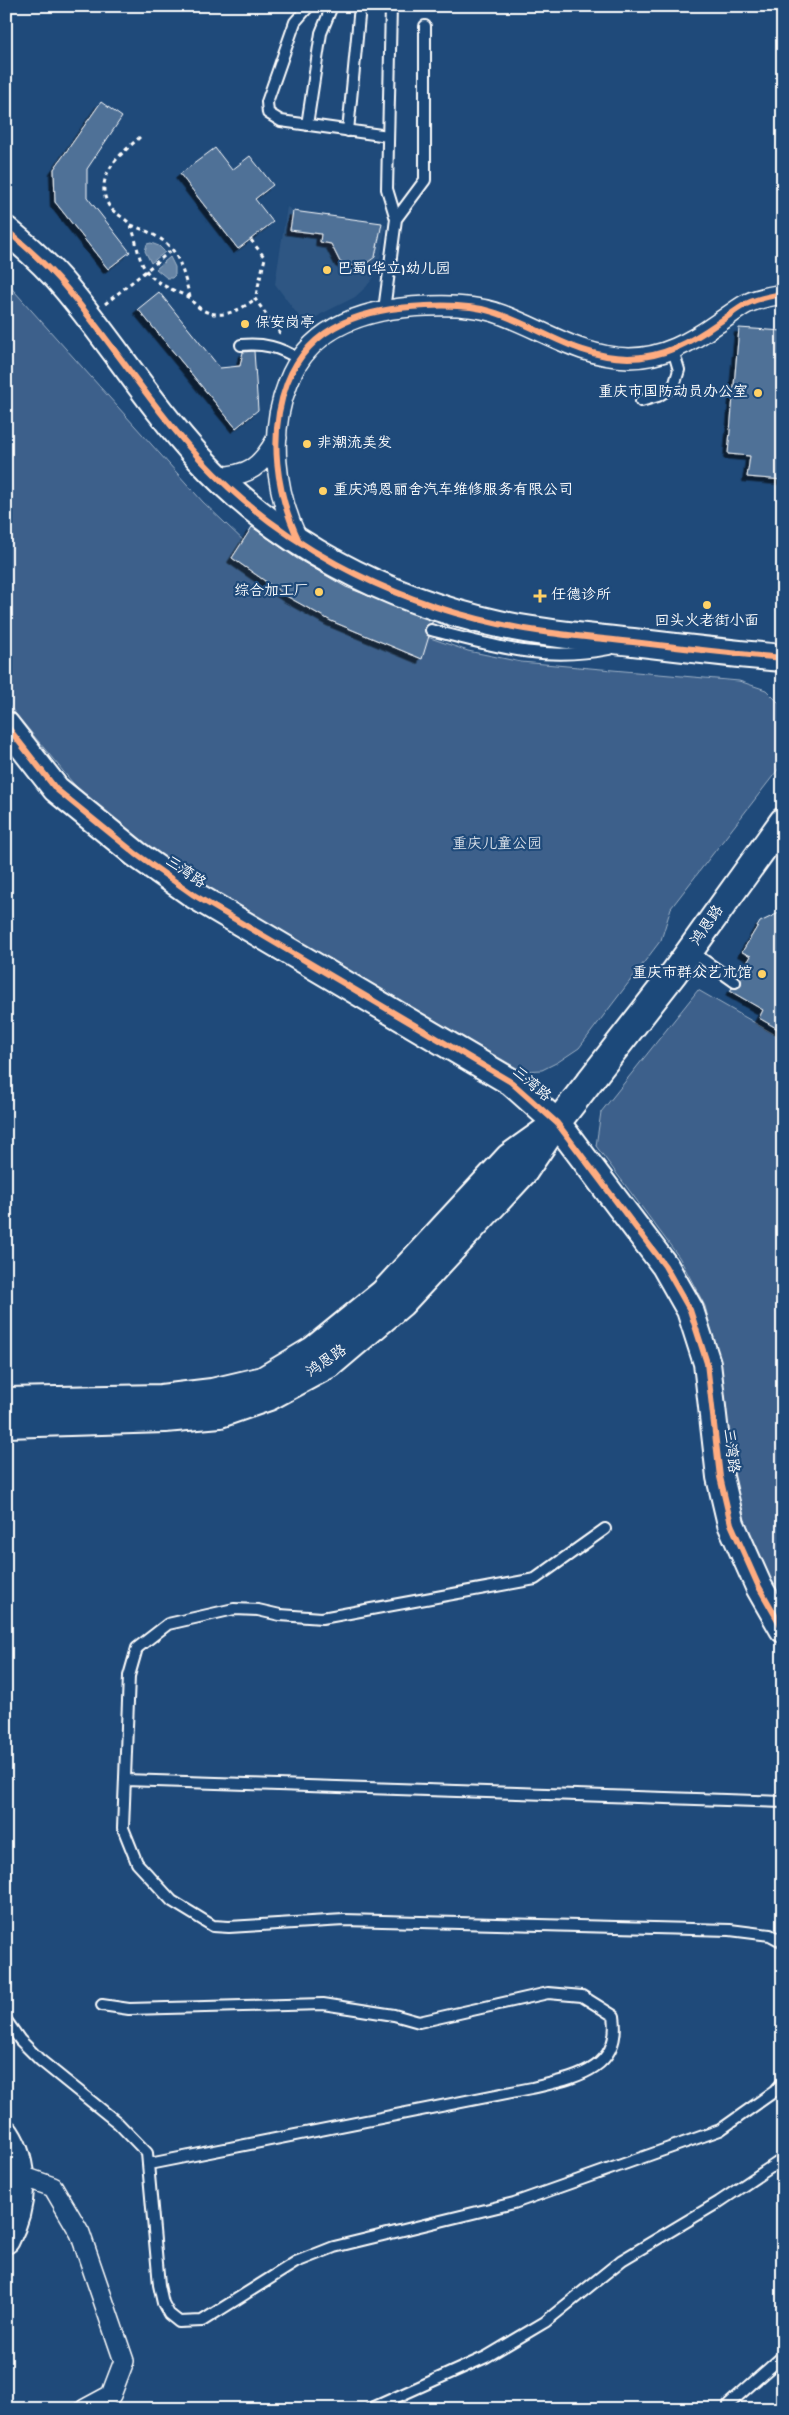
<svg xmlns="http://www.w3.org/2000/svg" width="789" height="2415" font-family="'Gochi Hand','LXGW WenKai TC',sans-serif">
  <style>
    .built { fill: #2e5683 }
    .green { fill: #3c618b; stroke: #9eb0c5 }
    .water { fill: #6583a4; stroke: #a3b5c8 }
    .building { fill: #507197; stroke: #fff; filter: url(#shadow) }
    .lines { fill: none; stroke-linecap: round; stroke-linejoin: round }
    .lane-casing { stroke: #fff; stroke-width: 14 }
    .street-casing { stroke: #fff; stroke-width: 22 }
    .secondary-casing { stroke: #fff; stroke-width: 30 }
    .path { stroke: #fff; stroke-width: 3; stroke-dasharray: 4 4; stroke-linecap: butt }
    .lane { stroke: #1f4a7a; stroke-width: 10 }
    .street { stroke: #1f4a7a; stroke-width: 19 }
    .secondary { stroke: #1f4a7a; stroke-width: 26 }
    .cycleway-casing { stroke: #1f4a7a; stroke-width: 9 }
    .cycleway { stroke: #ffac80; stroke-width: 6 }
    .poi-dot { fill: #ffd166; stroke: #1f4a7a; stroke-width: 2 }
    .labels { text-anchor: middle; dominant-baseline: central; stroke-width: 4.5; stroke-linejoin: round; paint-order: stroke }
    .poi-label { font-size: 15px; fill: #fff; stroke: #1f4a7a; text-anchor: start }
    .park-label { font-size: 15px; fill: #d8dfe8; stroke: #1f4a7a }
    .street-label { font-size: 15px; fill: #fff; stroke: #1f4a7a }
  </style>
  <defs>
    <filter id="shadow"><feDropShadow dx="-4.5" dy="4.5" stdDeviation="0" flood-color="#0009"/></filter>
  </defs>
  <rect width="100%" height="100%" fill="#1f4a7a"/>
  <filter id="ink" filterUnits="userSpaceOnUse"><feTurbulence type="fractalNoise" baseFrequency=".02" numOctaves="2"/><feDisplacementMap in="SourceGraphic" scale="10" xChannelSelector="R" yChannelSelector="G"/><feConvolveMatrix kernelMatrix="1 2 1 2 8 2 1 2 1" color-interpolation-filters="sRGB"/></filter>
  <g filter="url(#ink)">
    <path class="built" d="M 287,207 L 293,211 L 386,225 L 379,264 L 374,277 L 366,287 L 355,297 L 321,314 L 306,326 L 275,284 Z"/>
    <path class="green" d="M 6,282 L 203,502 L 248,545 L 407,630 L 468,651 L 521,662 L 739,681 L 766,690 L 783,707 L 783,763 L 671,908 L 661,940 L 579,1048 L 558,1062 L 542,1070 L 522,1071 L 171,867 L 111,821 L 72,782 L 6,702 Z
      M 698,990 L 783,1039 L 783,1615 L 737,1522 L 720,1365 L 705,1306 L 679,1257 L 596,1146 L 601,1112 Z"/>
    <path class="water" d="M 151,243 L 159,246 L 165,252 L 151,263 L 145,251 L 147,244 Z
      M 170,257 L 175,267 L 175,275 L 172,278 L 167,278 L 156,269 Z"/>
    <path class="building" d="M 101,102 L 122,117 L 87,169 L 87,197 L 130,252 L 108,269 L 55,202 L 54,169 Z
      M 215,148 L 232,170 L 250,156 L 273,185 L 255,199 L 273,222 L 238,249 L 180,174 Z
      M 293,211 L 382,223 L 375,257 L 363,266 L 346,265 L 340,262 L 331,244 L 320,242 L 321,234 L 290,230 Z
      M 159,292 L 220,368 L 240,366 L 243,352 L 254,351 L 258,410 L 236,428 L 138,309 Z
      M 739,328 L 783,331 L 783,480 L 747,477 L 750,456 L 728,454 Z
      M 252,527 L 296,558 L 346,587 L 434,621 L 425,628 L 425,632 L 429,636 L 422,659 L 331,621 L 288,597 L 232,558 Z
      M 783,911 L 783,1032 L 759,1018 L 763,1010 L 730,991 L 732,988 L 737,988 L 741,986 L 741,980 L 739,976 L 751,956 L 742,952 L 760,922 Z"/>
    <g class="lines">
      <g class="lane-casing">
        <path id="lane" d="M 309,6 L 295,22 L 267,102 L 268,113 L 281,121 L 388,136
          M 307,125 L 321,33 L 332,6
          M 348,131 L 360,6
          M 396,219 L 425,180 L 425,26
          M 384,310 L 396,219 L 387,189 L 391,6
          M 241,345 C 264,343 279,347 299,359
          M 641,401 L 658,396 L 674,386 L 679,370 L 673,350
          M 431,630 C 494,646 543,662 609,649
          M 691,951 L 735,982
          M 605,1529 L 535,1579 L 322,1618 L 280,1615 L 258,1610 L 234,1609 L 168,1624 L 137,1648 L 129,1676 L 123,1828 L 137,1863 L 172,1901 L 213,1926 L 229,1927 L 344,1920 L 730,1930 L 770,1935 L 783,1942
          M 125,1780 L 783,1802
          M 102,2005 L 129,2009 L 323,2004 L 394,2015 L 419,2022 L 548,1993 L 582,1996 L 614,2016 C 622,2071 573,2078 532,2088 L 149,2164
          M 6,2020 L 20,2040 L 40,2060 L 118,2123 L 147,2153 L 159,2285 L 163,2303 L 169,2314 L 179,2322 L 202,2321 L 296,2262 L 334,2247 L 514,2203 L 720,2130 L 775,2091 L 783,2082
          M 729,2404 L 783,2356
          M 370,2409 L 486,2357 L 545,2322 L 622,2260 L 719,2202 L 783,2159"/>
      </g>
      <g class="street-casing">
        <path id="street" d="M 217,477 C 250,475 261,467 277,438
          M 298,540 C 275,492 268,433 288,383 C 310,324 369,308 427,306 C 449,305 472,305 494,312 C 540,327 578,357 629,358 C 663,358 691,342 718,323 C 727,317 737,309 746,304 C 758,298 770,296 783,294
          M 22,2176 L 53,2187 L 80,2233 L 124,2361 L 111,2395 L 85,2409"/>
      </g>
      <g class="secondary-casing">
        <path id="secondary" d="M 6,230 C 28,248 49,267 67,289 C 113,344 151,406 200,459 C 279,544 385,599 499,624 C 543,634 589,637 633,642 C 683,648 733,654 783,658
          M 6,725 L 56,789 L 136,854 L 194,895 L 511,1082 L 557,1123 L 665,1266 L 690,1310 L 707,1363 L 720,1477 L 731,1524 L 759,1587 L 783,1629
          M 6,1401 L 161,1398 L 212,1392 L 263,1380 L 313,1350 L 383,1293 L 509,1157 L 544,1132
          M 6,1424 L 165,1419 L 220,1414 L 269,1397 L 330,1364 L 402,1303 L 524,1172 L 557,1123 L 674,973 L 783,821
          M 6,2134 C 27,2166 23,2207 6,2240"/>
      </g>
      <path class="path" d="M 140,137 C 121,154 92,176 109,206 C 114,214 127,218 131,226 C 137,240 137,256 145,269 C 154,283 171,289 186,296 C 191,298 192,302 197,306 C 216,322 238,312 255,299
        M 131,225 C 177,242 178,253 190,297
        M 251,240 L 265,258 L 255,299 L 282,336
        M 105,304 L 173,249"/>
      <use href="#lane" class="lane"/>
      <use href="#street" class="street"/>
      <use href="#secondary" class="secondary"/>
      <g class="cycleway-casing">
        <path id="cycleway" d="M 6,230 C 28,248 49,267 67,289 C 113,344 151,406 200,459 C 279,544 385,599 499,624 C 543,634 589,637 633,642 C 683,648 733,654 783,658
          M 299,541 C 276,493 268,434 287,383 C 310,323 367,308 426,306 C 448,305 472,305 493,312 C 541,327 574,357 628,358 C 663,358 691,342 718,323 C 727,317 737,309 746,304 C 758,298 770,296 783,294
          M 6,725 L 56,789 L 136,854 L 194,895 L 511,1082 L 557,1123 L 665,1266 L 690,1310 L 707,1363 L 720,1477 L 731,1524 L 759,1587 L 783,1629"/>
      </g>
      <use href="#cycleway" class="cycleway"/>
    </g>
  </g>
  <g class="poi-dot">
    <circle cx="327" cy="270" r="5"/>
    <circle cx="245" cy="324" r="5"/>
    <circle cx="758" cy="393" r="5"/>
    <circle cx="307" cy="444" r="5"/>
    <circle cx="323" cy="491" r="5"/>
    <circle cx="319" cy="592" r="5"/>
    <path d="M537.5 588.5h5v5h5v5h-5v5h-5v-5h-5v-5h5z"/>
    <circle cx="707" cy="605" r="5"/>
    <circle cx="762" cy="974" r="5"/>
  </g>
  <g class="labels">
    <g class="poi-label">
      <text x="337" y="270">巴蜀(华立)幼儿园</text>
      <text x="255" y="324">保安岗亭</text>
      <text x="748" y="393" text-anchor="end">重庆市国防动员办公室</text>
      <text x="317" y="444">非潮流美发</text>
      <text x="333" y="491">重庆鸿恩丽舍汽车维修服务有限公司</text>
      <text x="309" y="592" text-anchor="end">综合加工厂</text>
      <text x="551" y="596">任德诊所</text>
      <text x="707" y="622" text-anchor="middle">回头火老街小面</text>
      <text x="752" y="974" text-anchor="end">重庆市群众艺术馆</text>
    </g>
    <g class="park-label">
      <text x="497" y="845">重庆儿童公园</text>
    </g>
    <g class="street-label">
      <text transform="translate(185 873) rotate(34)">三湾路</text>
      <text transform="translate(708 926) rotate(-55)">鸿恩路</text>
      <text transform="translate(531 1085) rotate(40)">三湾路</text>
      <text transform="translate(327 1362) rotate(-34)">鸿恩路</text>
      <text transform="translate(730 1451) rotate(83)">三湾路</text>
    </g>
  </g>
  <rect width="789" height="2415" fill="none" stroke="#1f4a7a" stroke-width="25"/>
  <rect x="12" y="12" width="764" height="2390" fill="none" stroke="#fff" stroke-width="2" filter="url(#ink)"/>
</svg>
